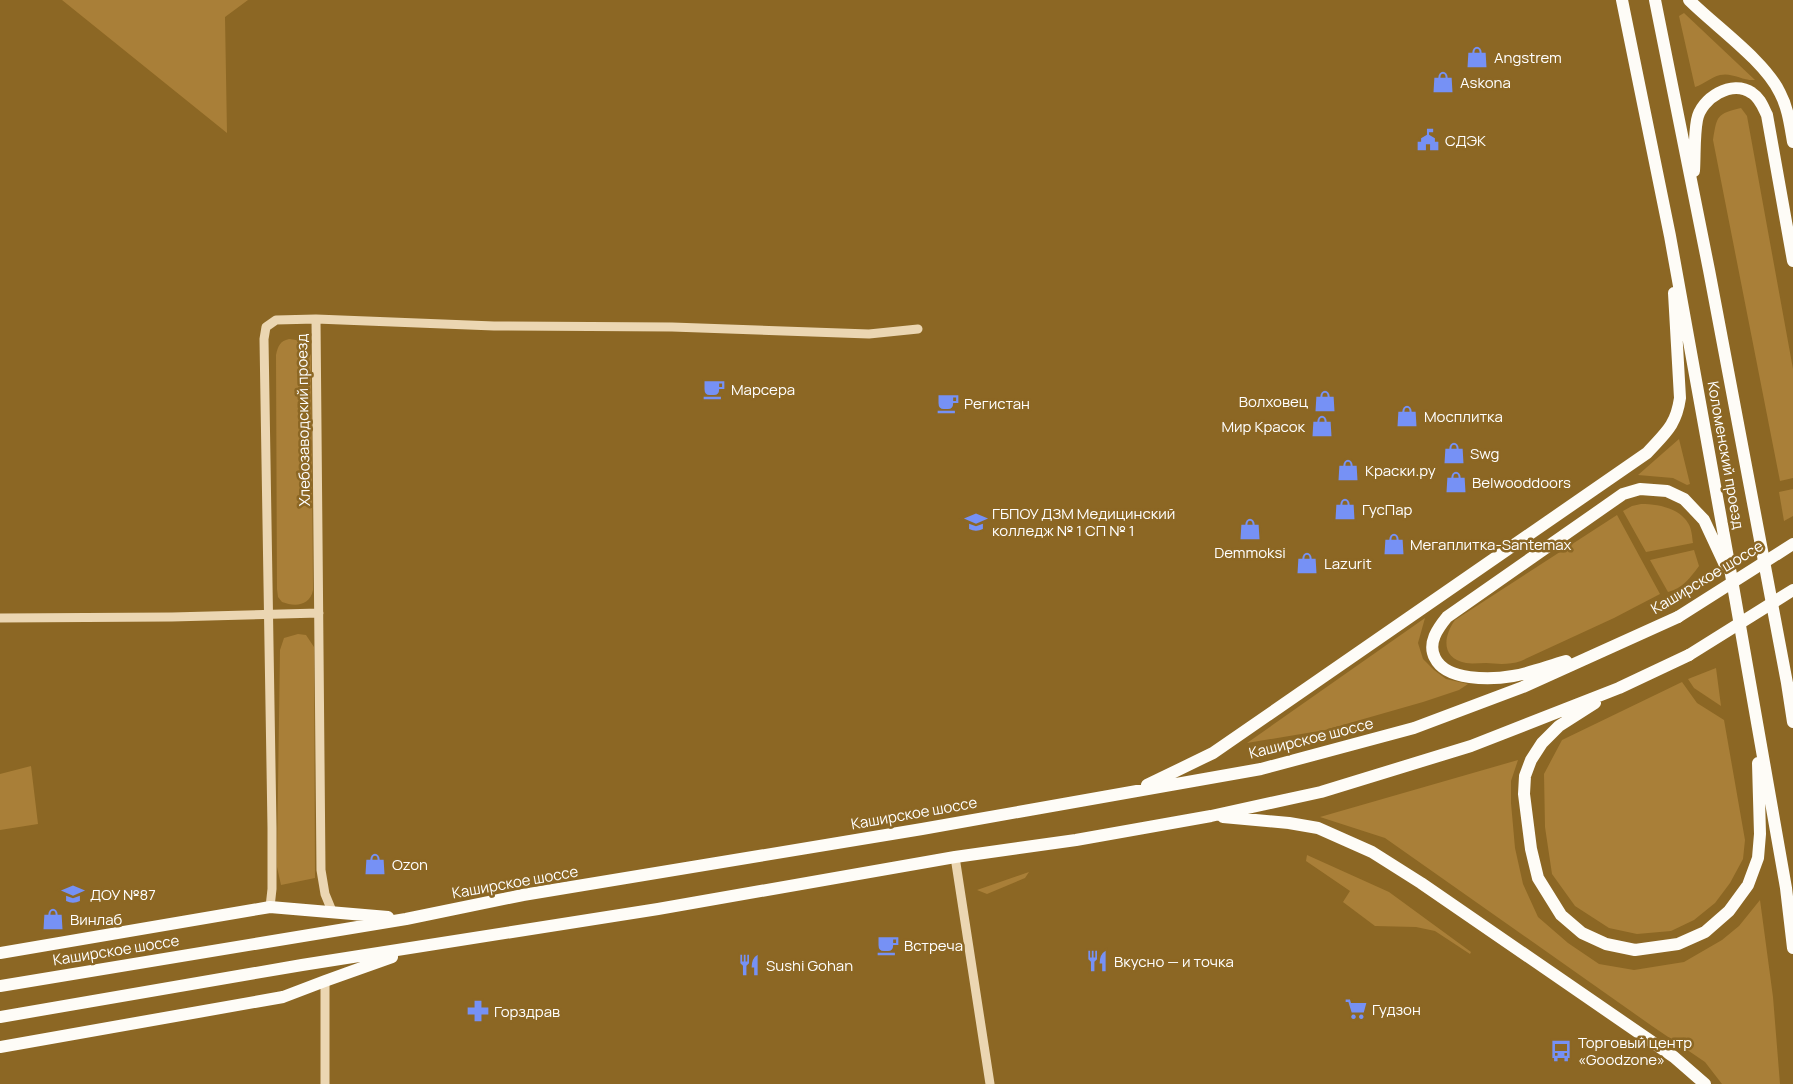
<svg xmlns="http://www.w3.org/2000/svg" width="1793" height="1084" font-family="Manrope,sans-serif">
  <style>
    .green { fill: #a97f38 }
    .lines { fill: none; stroke-linecap: round; stroke-linejoin: round }
    .minor { stroke: #ebd6b2; stroke-width: 9 }
    .major { stroke: #fefcf7; stroke-width: 12 }
    .major-bridge { stroke: #fefcf7; stroke-width: 12 }
    .labels { text-anchor: middle; dominant-baseline: central; stroke-width: 5; stroke-linejoin: round; paint-order: stroke }
    .poi-label { font-size: 15px; fill: #fff; stroke: #8c6724; text-anchor: start }
    .street-label { font-size: 15px; fill: #fff; stroke: #8c6724 }
  </style>
  <rect width="100%" height="100%" fill="#8c6724"/>
  <path class="green" d="M 62,0 L 248,0 L 225,17 L 227,133 Z
    M 1684,13 L 1755,80 C 1743,81 1732,72 1720,75 C 1711,77 1703,85 1695,87 L 1679,16 Z
    M 1741,108 L 1747,116 L 1793,369 L 1793,478 L 1780,481 L 1713,140 C 1717,115 1717,114 1741,108 Z
    M 289,339 L 303,341 L 308,348 L 311,356 L 313,590 C 310,606 295,607 282,602 L 278,597 L 277,589 L 276,355 C 278,346 280,341 289,339 Z
    M 1679,439 L 1690,484 L 1687,485 L 1673,478 L 1638,475 Z
    M 1793,489 L 1793,516 L 1784,521 L 1779,492 Z
    M 1641,504 C 1658,504 1679,508 1688,523 C 1692,529 1692,537 1693,543 L 1646,552 L 1623,511 L 1632,506 Z
    M 1617,515 L 1660,594 L 1614,618 L 1521,661 C 1509,665 1498,664 1486,663 C 1479,663 1472,664 1466,663 C 1441,658 1443,637 1455,620 Z
    M 1694,550 L 1699,566 C 1690,578 1683,588 1668,592 L 1650,560 Z
    M 1425,618 L 1418,643 L 1423,659 L 1434,670 L 1446,679 L 1468,684 L 1459,690 L 1423,702 L 1325,730 L 1247,743 Z
    M 298,634 L 306,635 L 314,647 L 315,878 L 281,885 L 277,867 L 277,856 L 280,650 L 284,638 Z
    M 1716,668 L 1721,706 L 1694,688 L 1688,679 Z
    M 1682,682 L 1697,703 L 1724,720 L 1745,840 L 1743,859 L 1730,883 L 1715,903 L 1694,920 L 1671,931 L 1637,934 L 1609,928 L 1575,906 L 1552,874 L 1545,827 L 1544,774 L 1562,740 Z
    M 1518,760 L 1511,781 L 1511,803 L 1515,848 L 1523,884 L 1538,917 L 1568,943 L 1599,964 L 1634,970 L 1684,962 L 1722,940 L 1739,926 L 1760,900 L 1773,997 L 1780,1084 L 1722,1084 L 1705,1062 L 1652,1026 L 1385,838 L 1320,817 Z
    M 31,766 L 38,824 L 0,830 L 0,774 Z
    M 1307,855 L 1389,892 L 1471,952 L 1470,954 L 1435,931 L 1416,927 L 1375,926 L 1343,902 L 1350,891 L 1306,861 Z
    M 1029,872 L 1025,878 L 987,894 L 977,890 Z"/>
  <g class="lines">
    <path class="minor" d="M 316,319 L 321,870 L 325,894 L 332,911
      M 0,618 L 172,617 L 319,613
      M 955,857 L 990,1084
      M 270,907 L 272,889 L 272,828 L 264,339 L 266,327 L 276,320 L 316,319 L 494,326 L 672,327 L 869,334 L 918,329
      M 325,981 L 325,1084"/>
    <path class="major" d="M 1622,0 L 1670,236 L 1732,580 L 1786,888 L 1793,948
      M 1655,0 L 1709,270 L 1787,683 L 1793,722
      M 1689,0 C 1715,26 1765,61 1780,93 C 1788,108 1790,125 1793,142
      M 1694,171 C 1695,154 1694,136 1697,120 C 1701,98 1732,79 1752,93 C 1760,98 1763,107 1767,115 L 1793,261
      M 1566,661 C 1548,666 1531,673 1513,676 C 1491,680 1446,681 1435,658 C 1427,643 1438,628 1447,617 L 1623,494 L 1640,489 L 1667,491 L 1684,499 L 1704,520 L 1725,565
      M 1595,703 L 1559,726 L 1542,743 L 1531,760 L 1525,776 L 1524,794 L 1531,849 L 1538,878 L 1561,915 L 1582,933 L 1606,944 L 1635,950 L 1678,944 L 1705,932 L 1729,911 L 1748,885 L 1758,858 L 1760,834 L 1758,763
      M 1147,785 L 1213,753 L 1647,453 C 1665,433 1676,426 1680,398 L 1674,293
      M 1223,817 L 1289,823 L 1318,828 L 1372,852 L 1421,883 L 1674,1057 L 1705,1084
      M 0,953 L 270,907 L 388,917
      M 0,986 L 406,919 L 523,895 L 922,829 L 1261,769 L 1414,728 L 1523,687 L 1678,617
      M 0,1017 L 302,965 L 658,909 L 955,857 L 1076,840 L 1211,816 L 1321,792 L 1471,746 L 1619,688 L 1689,655
      M 0,1047 L 283,997 L 325,981 L 392,957"/>
    <path class="major-bridge" d="M 1678,617 L 1793,544
      M 1689,655 L 1793,590"/>
  </g>
  <defs>
    <g id="shop-bare" transform="scale(1.725)"><path d="M-5-2.5h2.3a2.7 3.5 0 0 1 5.4 0H5L5.5 6h-11ZM-1.5-2.5h3a1.5 2.3 0 0 0-3 0Z" fill="#7691f5" stroke="#8c6724" stroke-width="2.5" paint-order="stroke"/></g>
    <g id="civic-bare" transform="scale(1.725)"><path d="M-.6-6.5H3V-4.5H.6V-3L4-1V1h2V6H-6V1h2V-1L-.6-3ZM-1.2 2.5V6h2.4V2.5Z" fill="#7691f5" stroke="#8c6724" stroke-width="2.5" paint-order="stroke"/></g>
    <g id="cafe-bare" transform="scale(1.725)"><path d="M-5.5-4.5H6V0H3Q3 3.5 0 3.5H-2.5Q-5.5 3.5-5.5 0ZM3-3.2v2h1.7v-2ZM-6 4.5H4V6H-6Z" fill="#7691f5" stroke="#8c6724" stroke-width="2.5" paint-order="stroke"/></g>
    <g id="school-bare" transform="scale(1.725)"><path d="M0-5L7-2L0 1L-7-2ZM-4 1L0 2.5L4 1V4Q0 6-4 4Z" fill="#7691f5" stroke="#8c6724" stroke-width="2.5" paint-order="stroke"/></g>
    <g id="restaurant-bare" transform="scale(1.725)"><path d="M-5-6h1v4h1v-4h1v4h1v-4h1v5L-1.5 .5V6h-2V.5L-5-1ZM5-6V6H3V1.5H1.5Q1.5-4 5-6Z" fill="#7691f5" stroke="#8c6724" stroke-width="2.5" paint-order="stroke"/></g>
    <g id="supermarket-bare" transform="scale(1.725)"><path d="M-6-5.5h2.5l.6 2H6L4.5 2H-2.5L-4.4-4H-6ZM-1.5 3.2a1.3 1.3 0 1 0 .1 0ZM3 3.2a1.3 1.3 0 1 0 .1 0Z" fill="#7691f5" stroke="#8c6724" stroke-width="2.5" paint-order="stroke"/></g>
    <g id="pharmacy-bare" transform="scale(1.725)"><path d="M-2-6h4v4h4v4h-4v4h-4v-4h-4v-4h4Z" fill="#7691f5" stroke="#8c6724" stroke-width="2.5" paint-order="stroke"/></g>
    <g id="bus-bare" transform="scale(1.725)"><path d="M-5-6H5V4H4V6H2V4H-2V6H-4V4H-5ZM-3.5-4V0h7V-4ZM-3.5 1.2v1.5H-2V1.2ZM2 1.2v1.5H3.5V1.2Z" fill="#7691f5" stroke="#8c6724" stroke-width="2.5" paint-order="stroke"/></g>
  </defs>
  <g fill-rule="evenodd">
    <use href="#shop-bare" x="1477" y="57"/>
    <use href="#shop-bare" x="1443" y="82"/>
    <use href="#civic-bare" x="1428" y="140"/>
    <use href="#cafe-bare" x="714" y="389"/>
    <use href="#shop-bare" x="1325" y="401"/>
    <use href="#cafe-bare" x="948" y="403"/>
    <use href="#shop-bare" x="1407" y="416"/>
    <use href="#shop-bare" x="1322" y="426"/>
    <use href="#shop-bare" x="1454" y="453"/>
    <use href="#shop-bare" x="1348" y="470"/>
    <use href="#shop-bare" x="1456" y="482"/>
    <use href="#shop-bare" x="1345" y="509"/>
    <use href="#school-bare" x="976" y="522"/>
    <use href="#shop-bare" x="1250" y="529"/>
    <use href="#shop-bare" x="1394" y="544"/>
    <use href="#shop-bare" x="1307" y="563"/>
    <use href="#shop-bare" x="375" y="864"/>
    <use href="#school-bare" x="73" y="894"/>
    <use href="#shop-bare" x="53" y="919"/>
    <use href="#cafe-bare" x="888" y="945"/>
    <use href="#restaurant-bare" x="1097" y="961"/>
    <use href="#restaurant-bare" x="749" y="965"/>
    <use href="#supermarket-bare" x="1356" y="1009"/>
    <use href="#pharmacy-bare" x="478" y="1011"/>
    <use href="#bus-bare" x="1561" y="1051"/>
  </g>
  <g class="labels">
    <g class="poi-label">
      <text x="1494" y="57">Angstrem</text>
      <text x="1460" y="82">Askona</text>
      <text x="1445" y="140">СДЭК</text>
      <text x="731" y="389">Марсера</text>
      <text x="1308" y="401" text-anchor="end">Волховец</text>
      <text x="964" y="403">Регистан</text>
      <text x="1424" y="416">Мосплитка</text>
      <text x="1305" y="426" text-anchor="end">Мир Красок</text>
      <text x="1470" y="453">Swg</text>
      <text x="1365" y="470">Краски.ру</text>
      <text x="1472" y="482">Belwooddoors</text>
      <text x="1362" y="509">ГусПар</text>
      <text x="992" y="513">ГБПОУ ДЗМ Медицинский<tspan x="992" dy="17">колледж № 1 СП № 1</tspan></text>
      <text x="1410" y="544">Мегаплитка-Santemax</text>
      <text x="1250" y="552" text-anchor="middle">Demmoksi</text>
      <text x="1324" y="563">Lazurit</text>
      <text x="392" y="864">Ozon</text>
      <text x="90" y="894">ДОУ №87</text>
      <text x="70" y="919">Винлаб</text>
      <text x="904" y="945">Встреча</text>
      <text x="1114" y="961">Вкусно — и точка</text>
      <text x="766" y="965">Sushi Gohan</text>
      <text x="1372" y="1009">Гудзон</text>
      <text x="494" y="1011">Горздрав</text>
      <text x="1578" y="1042">Торговый центр<tspan x="1578" dy="17">«Goodzone»</tspan></text>
    </g>
    <g class="street-label">
      <text transform="translate(303 420) rotate(-91)">Хлебозаводский проезд</text>
      <text transform="translate(1726 455) rotate(80)">Коломенский проезд</text>
      <text transform="translate(1707 577) rotate(-31)">Каширское шоссе</text>
      <text transform="translate(1311 738) rotate(-14)">Каширское шоссе</text>
      <text transform="translate(914 813) rotate(-10)">Каширское шоссе</text>
      <text transform="translate(515 882) rotate(-10)">Каширское шоссе</text>
      <text transform="translate(116 950) rotate(-9)">Каширское шоссе</text>
    </g>
  </g>
</svg>
